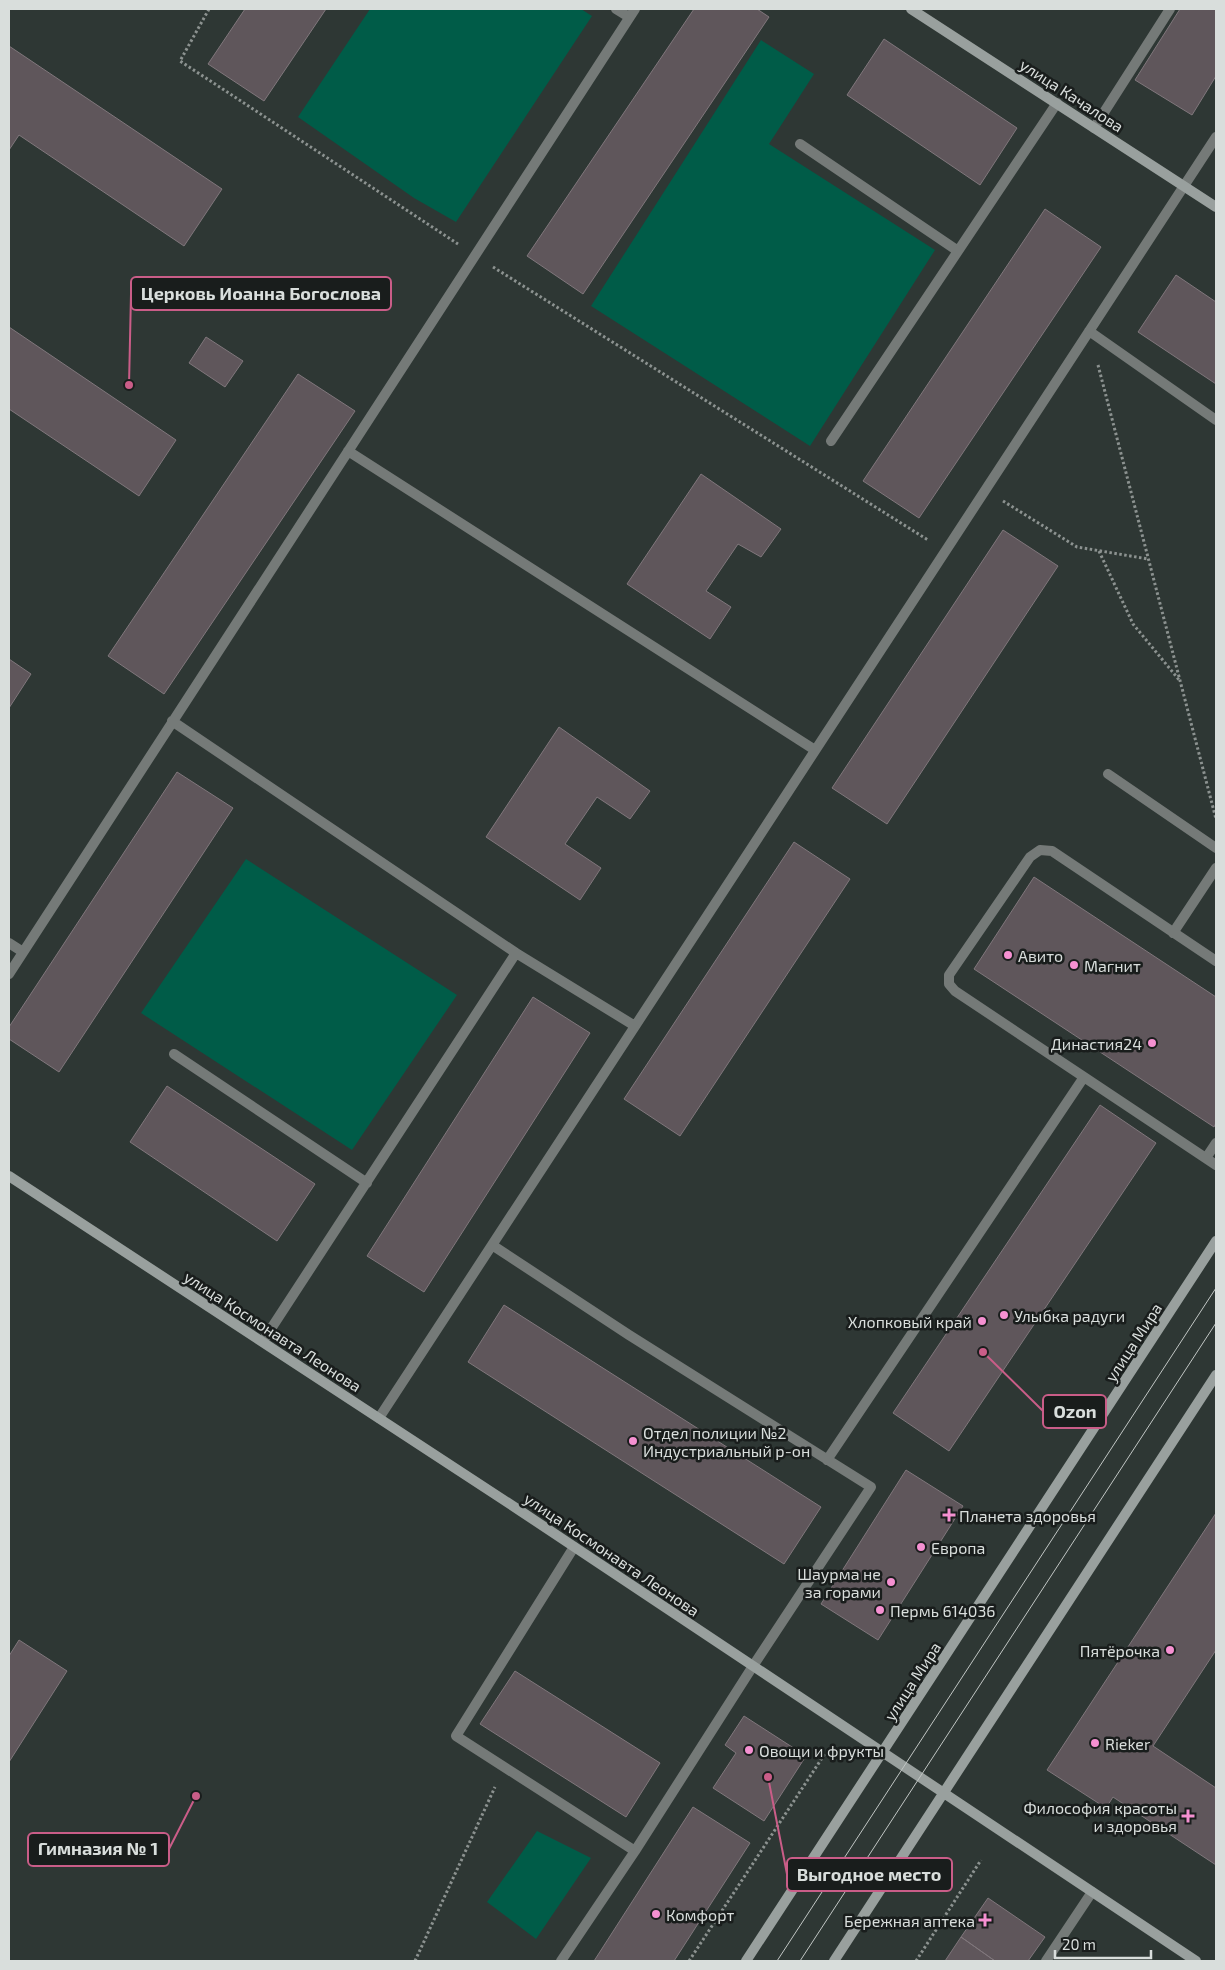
<svg xmlns="http://www.w3.org/2000/svg" width="1225" height="1970" font-family="'Exo 2',sans-serif">
  <style>
    .green { fill: #005c48 }
    .building { fill: #5f565b; stroke: #80777c }
    .lines { fill: none; stroke-linecap: round; stroke-linejoin: round }
    .path { stroke: #8c9290; stroke-width: 3; stroke-dasharray: 2.5 2.5; stroke-linecap: butt }
    .lane { stroke: #757a78; stroke-width: 10 }
    .secondary { stroke: #99a09e; stroke-width: 10 }
    .tram { stroke: #c1c6c4; stroke-width: 1 }
    .poi-dot { fill: #f590d1; stroke: #191d1c; stroke-width: 2 }
    .labels { text-anchor: middle; dominant-baseline: central; stroke-width: 5; stroke-linejoin: round; paint-order: stroke }
    .street-label { font-size: 16px; fill: #d9dedc; stroke: #191d1c }
    .poi-label { font-size: 16px; fill: #d9dedc; stroke: #191d1c; text-anchor: start }
    .leader { fill: none; stroke: #ca5d88; stroke-width: 2 }
    .callout-dot { fill: #ca5d88; stroke: #191d1c; stroke-width: 2 }
    .callout { fill: #191d1c; stroke: #ca5d88; stroke-width: 2 }
    .callout-label { font-size: 18px; text-anchor: middle; font-weight: bold; fill: #d9dedc }
  </style>
  <rect width="100%" height="100%" fill="#2e3734"/>
  <path class="green" d="M 370,9 L 581,9 L 592,16 L 456,222 L 414,198 L 298,117 Z
    M 761,40 L 814,74 L 769,144 L 935,250 L 810,446 L 591,306 Z
    M 246,859 L 457,995 L 352,1150 L 141,1013 Z
    M 537,1831 L 591,1858 L 536,1939 L 487,1902 Z"/>
  <path class="building" d="M 245,9 L 326,9 L 264,101 L 208,64 Z
    M 694,9 L 757,9 L 769,17 L 583,294 L 527,256 Z
    M 1180,9 L 1216,9 L 1216,76 L 1192,115 L 1135,80 Z
    M 884,39 L 1017,128 L 980,185 L 847,95 Z
    M 9,46 L 222,189 L 184,246 L 19,135 L 9,150 Z
    M 1045,209 L 1101,247 L 919,518 L 863,481 Z
    M 1176,275 L 1216,302 L 1216,384 L 1138,332 Z
    M 9,327 L 176,440 L 139,496 L 9,409 Z
    M 206,337 L 243,361 L 225,387 L 189,363 Z
    M 298,374 L 355,411 L 164,694 L 108,656 Z
    M 701,474 L 781,529 L 761,557 L 738,544 L 706,591 L 731,607 L 710,639 L 627,584 Z
    M 1003,530 L 1058,566 L 887,824 L 832,788 Z
    M 9,659 L 31,674 L 9,708 Z
    M 559,727 L 650,791 L 630,819 L 597,797 L 565,844 L 601,868 L 580,900 L 486,837 Z
    M 177,772 L 233,808 L 59,1072 L 9,1039 L 9,1027 Z
    M 794,842 L 850,879 L 680,1136 L 624,1099 Z
    M 1034,877 L 1216,997 L 1216,1123 L 1214,1127 L 974,969 Z
    M 533,997 L 590,1033 L 424,1292 L 367,1256 Z
    M 167,1086 L 315,1184 L 277,1241 L 130,1142 Z
    M 1100,1105 L 1156,1143 L 949,1451 L 893,1413 Z
    M 504,1305 L 821,1507 L 784,1564 L 468,1362 Z
    M 906,1470 L 963,1506 L 878,1640 L 821,1604 Z
    M 1216,1513 L 1216,1650 L 1153,1746 L 1216,1788 L 1216,1865 L 1113,1797 L 1106,1808 L 1047,1770 Z
    M 19,1640 L 67,1671 L 9,1762 L 9,1656 Z
    M 515,1671 L 660,1763 L 626,1817 L 480,1724 Z
    M 744,1716 L 806,1756 L 764,1821 L 713,1788 L 736,1753 L 725,1745 Z
    M 693,1807 L 750,1843 L 674,1961 L 594,1961 Z
    M 988,1898 L 1045,1937 L 1028,1961 L 995,1961 L 961,1937 Z
    M 961,1937 L 995,1961 L 945,1961 Z"/>
  <g class="lines">
    <path class="path" d="M 209,9 L 180,61 L 458,244
      M 493,267 L 928,540
      M 1098,365 L 1216,819
      M 1003,501 L 1077,547 L 1148,559
      M 1099,551 L 1133,624 L 1180,681
      M 415,1961 L 495,1787
      M 689,1961 L 826,1752
      M 916,1961 L 981,1860"/>
    <path class="lane" d="M 616,9 L 629,17
      M 1094,128 L 1170,9
      M 800,144 L 958,251
      M 1089,331 L 1216,420
      M 831,441 L 1057,103
      M 348,451 L 815,750
      M 172,721 L 516,953 L 635,1026
      M 1108,774 L 1216,848
      M 1173,933 L 1216,868
      M 9,943 L 23,952
      M 9,974 L 635,9
      M 174,1054 L 367,1183
      M 1084,1077 L 955,991 L 949,984 L 949,975 L 1030,857 L 1040,850 L 1052,851 L 1216,961
      M 1206,1158 L 1216,1143
      M 492,1245 L 629,1335 L 871,1487 L 753,1666 L 635,1851
      M 263,1341 L 516,953
      M 379,1418 L 1216,137
      M 827,1460 L 1084,1077 L 1216,1165
      M 561,1961 L 635,1851 L 456,1736 L 574,1547
      M 1046,1961 L 1092,1892"/>
    <path class="secondary" d="M 911,9 L 1216,207
      M 9,1176 L 522,1512 L 1196,1961
      M 746,1961 L 1216,1241
      M 834,1961 L 1216,1375"/>
    <path class="tram" d="M 777,1961 L 1216,1288
      M 800,1961 L 1216,1323"/>
  </g>
  <g class="poi-dot">
    <circle cx="1008" cy="955" r="5"/>
    <circle cx="1074" cy="965" r="5"/>
    <circle cx="1152" cy="1043" r="5"/>
    <circle cx="1004" cy="1315" r="5"/>
    <circle cx="982" cy="1321" r="5"/>
    <circle cx="633" cy="1441" r="5"/>
    <path d="M946.5 1507.5h5v5h5v5h-5v5h-5v-5h-5v-5h5z"/>
    <circle cx="921" cy="1547" r="5"/>
    <circle cx="891" cy="1582" r="5"/>
    <circle cx="880" cy="1610" r="5"/>
    <circle cx="1170" cy="1650" r="5"/>
    <circle cx="1095" cy="1743" r="5"/>
    <circle cx="749" cy="1750" r="5"/>
    <path d="M1185.5 1808.5h5v5h5v5h-5v5h-5v-5h-5v-5h5z"/>
    <circle cx="656" cy="1914" r="5"/>
    <path d="M982.5 1912.5h5v5h5v5h-5v5h-5v-5h-5v-5h5z"/>
  </g>
  <g class="labels">
    <g class="street-label">
      <text transform="translate(1072 95) rotate(33)">улица Качалова</text>
      <text transform="translate(273 1331) rotate(33)">улица Космонавта Леонова</text>
      <text transform="translate(1133 1342) rotate(-57)">улица Мира</text>
      <text transform="translate(612 1554) rotate(34)">улица Космонавта Леонова</text>
      <text transform="translate(912 1681) rotate(-57)">улица Мира</text>
    </g>
    <g class="poi-label">
      <text x="1018" y="955">Авито</text>
      <text x="1084" y="965">Магнит</text>
      <text x="1142" y="1043" text-anchor="end">Династия24</text>
      <text x="1014" y="1315">Улыбка радуги</text>
      <text x="972" y="1321" text-anchor="end">Хлопковый край</text>
      <text x="643" y="1432">Отдел полиции №2<tspan x="643" dy="18">Индустриальный р-он</tspan></text>
      <text x="959" y="1515">Планета здоровья</text>
      <text x="931" y="1547">Европа</text>
      <text x="881" y="1573" text-anchor="end">Шаурма не<tspan x="881" dy="18">за горами</tspan></text>
      <text x="890" y="1610">Пермь 614036</text>
      <text x="1160" y="1650" text-anchor="end">Пятёрочка</text>
      <text x="1105" y="1743">Rieker</text>
      <text x="759" y="1750">Овощи и фрукты</text>
      <text x="1177" y="1807" text-anchor="end">Философия красоты<tspan x="1177" dy="18">и здоровья</tspan></text>
      <text x="666" y="1914">Комфорт</text>
      <text x="975" y="1920" text-anchor="end">Бережная аптека</text>
    </g>
  </g>
  <path class="leader" d="M129 385L131 294M983 1352L1043 1411M196 1796L169 1849M768 1777L787 1874"/>
  <g class="callout-dot">
    <circle cx="129" cy="385" r="5"/>
    <circle cx="983" cy="1352" r="5"/>
    <circle cx="196" cy="1796" r="5"/>
    <circle cx="768" cy="1777" r="5"/>
  </g>
  <g class="callout">
    <rect x="131" y="277" width="260" height="33" rx="5"/>
    <rect x="1043" y="1395" width="63" height="33" rx="5"/>
    <rect x="28" y="1833" width="141" height="33" rx="5"/>
    <rect x="787" y="1858" width="165" height="33" rx="5"/>
  </g>
  <g class="callout-label">
    <text x="261" y="300">Церковь Иоанна Богослова</text>
    <text x="1075" y="1418">Ozon</text>
    <text x="98" y="1855">Гимназия № 1</text>
    <text x="869" y="1881">Выгодное место</text>
  </g>
  <rect width="1225" height="1970" fill="none" stroke="#d9dedc" stroke-width="20"/>
  <path d="M1055 1950v8h96v-8" fill="none" stroke="#d9dedc" stroke-width="2.5"/>
  <text x="1062" y="1950" font-size="15" fill="#d9dedc" stroke="#191d1c" stroke-width="4" paint-order="stroke">20 m</text>
</svg>
